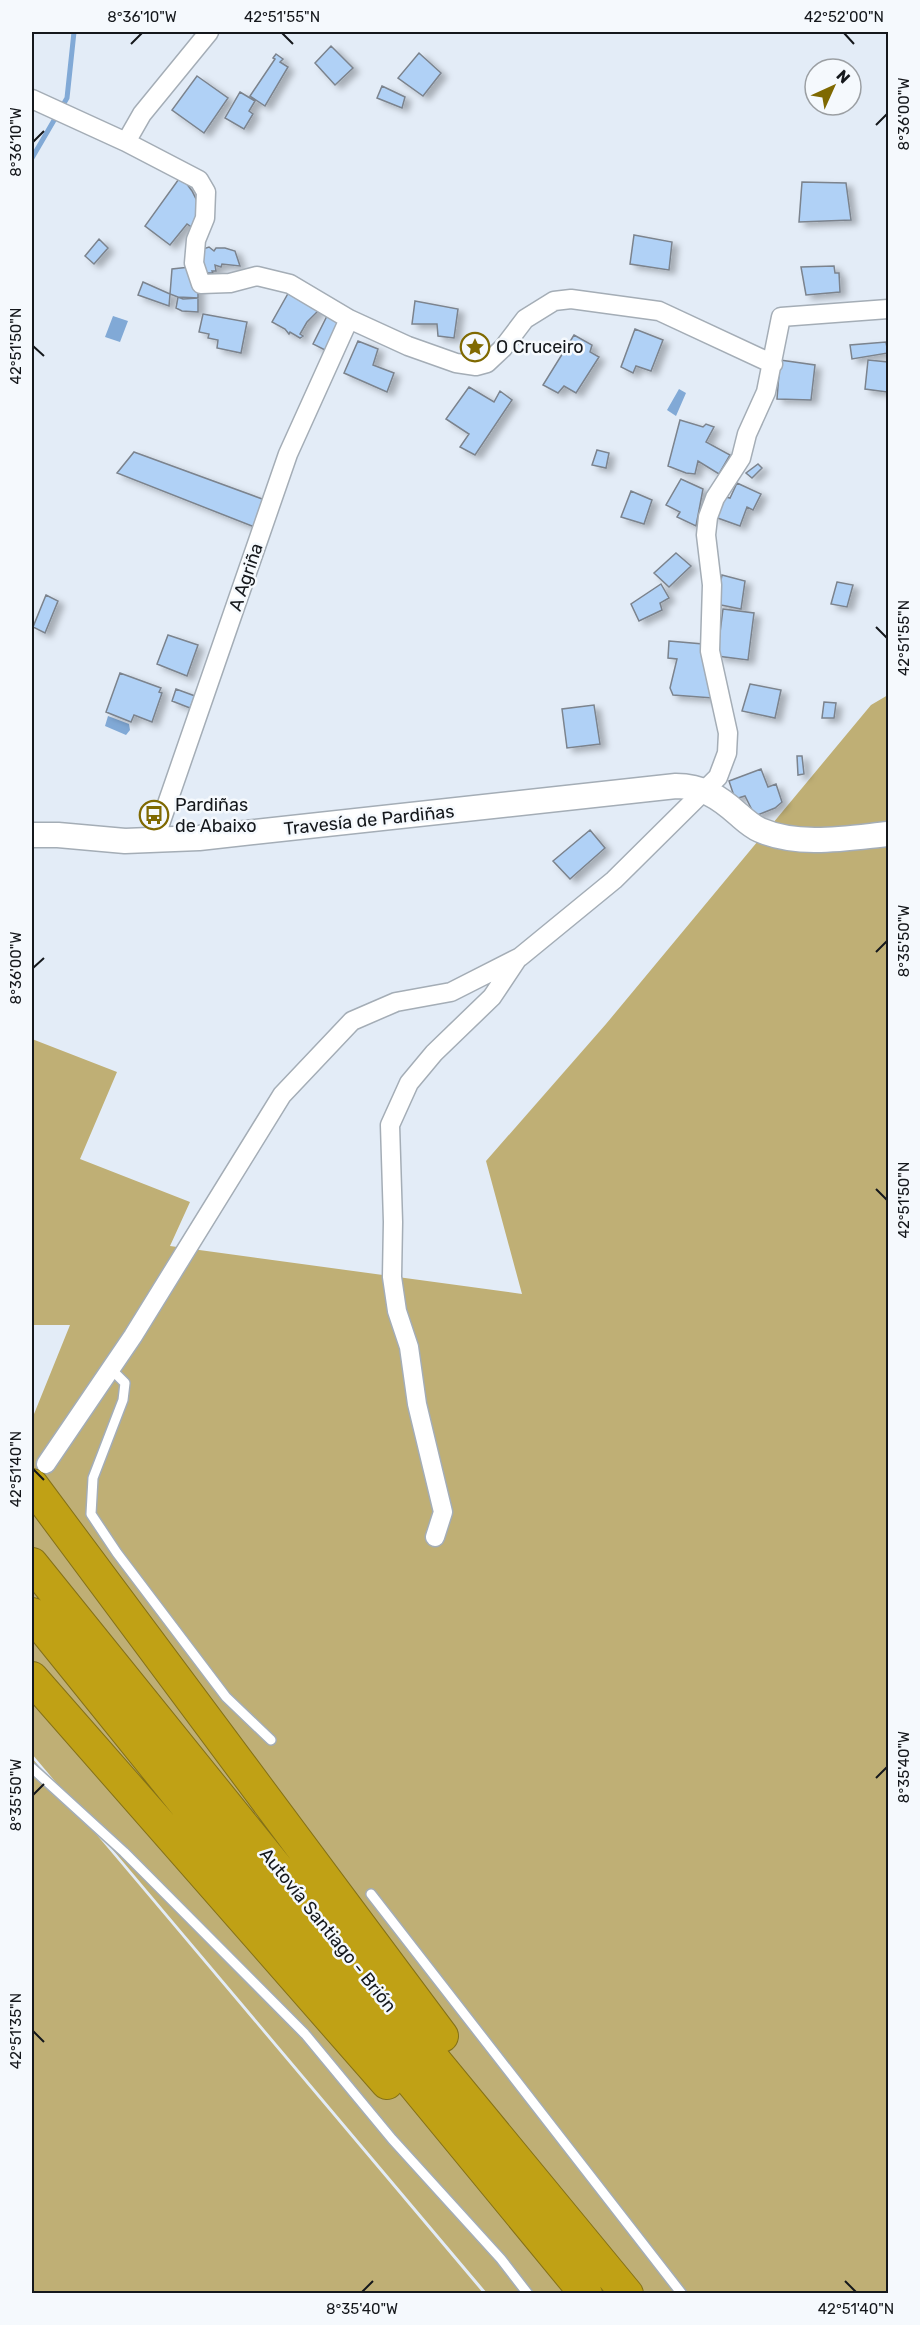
<svg xmlns="http://www.w3.org/2000/svg" width="920" height="2325" font-family="Rubik,sans-serif">
  <style>
    .forest { fill: #bfaf75 }
    .water { fill: #81a9d6 }
    .lines { fill: none; stroke-linecap: round; stroke-linejoin: round }
    .stream { stroke: #81a9d6; stroke-width: 5 }
    .building { fill: #b0d1f6; stroke: #7b838d; stroke-width: 1.5; filter: url(#shadow) }
    .lane-casing { stroke: #a4adb6; stroke-width: 12 }
    .street-casing { stroke: #a4adb6; stroke-width: 21 }
    .secondary-casing { stroke: #a4adb6; stroke-width: 27 }
    .highway-casing { stroke: #847117; stroke-width: 34 }
    .lane { stroke: #fff; stroke-width: 9 }
    .street { stroke: #fff; stroke-width: 18 }
    .secondary { stroke: #fff; stroke-width: 24 }
    .highway { stroke: #c0a115; stroke-width: 32 }
    .ticks { fill: none; stroke: #15181c; stroke-width: 2 }
    .labels { text-anchor: middle; dominant-baseline: central; stroke-width: 5; stroke-linejoin: round; paint-order: stroke }
    .poi-label { font-size: 18px; fill: #15181c; stroke: #f5f9fd; text-anchor: start }
    .street-label { font-size: 18px; fill: #15181c; stroke: #f5f9fd }
    .neatline { fill: none; stroke: #15181c; stroke-width: 2 }
    .ticks-label { font-size: 15px; text-anchor: middle; fill: #15181c }
  </style>
  <defs>
    <filter id="shadow"><feDropShadow dx="6" dy="4" stdDeviation="3" flood-color="#0004"/></filter>
  </defs>
  <rect width="100%" height="100%" fill="#e3ecf7"/>
  <path class="forest" d="M 888,695 L 888,2293 L 487,2293 L 32,1754 L 32,1419 L 70,1325 L 32,1325 L 32,1039 L 117,1072 L 80,1159 L 190,1202 L 170,1246 L 522,1294 L 486,1161 L 606,1024 L 871,705 Z
    M 32,1758 L 483,2293 L 32,2293 Z"/>
  <path class="water" d="M 113,316 L 128,321 L 120,342 L 105,337 Z
    M 679,389 L 686,393 L 676,416 L 667,410 Z
    M 108,716 L 129,724 L 130,730 L 126,735 L 105,726 Z"/>
  <g class="lines">
    <path class="stream" d="M 32,158 L 67,98 L 74,32"/>
  </g>
  <path class="building" d="M 331,46 L 353,68 L 335,85 L 315,63 Z
    M 419,53 L 441,73 L 423,96 L 398,78 Z
    M 276,54 L 283,59 L 280,62 L 288,67 L 265,106 L 250,96 L 275,59 L 273,58 Z
    M 197,76 L 228,98 L 204,133 L 172,110 Z
    M 382,86 L 405,97 L 402,108 L 377,98 Z
    M 240,92 L 255,101 L 249,111 L 253,114 L 244,129 L 225,118 Z
    M 181,176 L 192,191 L 201,209 L 196,230 L 187,224 L 170,245 L 145,226 Z
    M 802,182 L 846,183 L 851,220 L 799,222 Z
    M 634,235 L 672,242 L 669,270 L 630,264 Z
    M 99,239 L 108,248 L 94,264 L 85,256 Z
    M 209,247 L 214,251 L 216,248 L 225,248 L 235,251 L 240,266 L 222,264 L 221,267 L 215,265 L 216,271 L 212,271 L 213,273 L 203,273 L 200,250 Z
    M 834,266 L 835,273 L 839,273 L 840,292 L 806,295 L 801,267 Z
    M 190,267 L 198,283 L 198,298 L 183,299 L 170,294 L 172,269 Z
    M 143,282 L 170,294 L 169,306 L 138,295 Z
    M 290,290 L 320,309 L 307,322 L 300,334 L 303,336 L 300,338 L 290,332 L 289,334 L 285,329 L 272,322 Z
    M 178,297 L 198,298 L 198,312 L 182,311 L 176,308 Z
    M 415,301 L 458,309 L 454,338 L 438,336 L 437,324 L 412,324 Z
    M 203,314 L 247,322 L 241,353 L 217,348 L 218,340 L 208,338 L 209,334 L 199,332 Z
    M 328,314 L 341,319 L 327,351 L 313,344 Z
    M 635,329 L 663,340 L 651,371 L 636,366 L 633,373 L 621,367 Z
    M 574,335 L 592,345 L 590,352 L 599,357 L 576,393 L 564,386 L 558,393 L 543,385 Z
    M 358,341 L 378,349 L 373,365 L 394,373 L 387,392 L 344,373 Z
    M 886,342 L 888,353 L 852,359 L 850,345 Z
    M 780,360 L 815,365 L 811,400 L 777,399 Z
    M 868,360 L 888,362 L 887,392 L 865,389 Z
    M 469,387 L 494,402 L 500,391 L 512,400 L 475,455 L 460,447 L 469,434 L 446,419 Z
    M 680,420 L 703,427 L 706,424 L 714,427 L 706,442 L 730,455 L 719,474 L 698,461 L 695,474 L 686,473 L 668,466 Z
    M 597,450 L 609,453 L 606,468 L 592,465 Z
    M 134,452 L 265,500 L 257,528 L 117,473 Z
    M 758,464 L 762,468 L 752,478 L 746,473 Z
    M 681,479 L 703,489 L 696,526 L 677,517 L 680,512 L 666,505 Z
    M 737,483 L 761,494 L 753,510 L 747,507 L 740,526 L 712,516 L 722,496 L 730,498 Z
    M 631,491 L 652,500 L 644,524 L 621,517 Z
    M 676,553 L 691,566 L 669,587 L 654,573 Z
    M 722,575 L 745,581 L 741,609 L 716,604 Z
    M 837,582 L 853,585 L 847,607 L 831,604 Z
    M 661,584 L 669,598 L 660,603 L 662,610 L 639,621 L 631,604 Z
    M 46,595 L 58,601 L 45,633 L 33,627 Z
    M 723,609 L 754,613 L 748,660 L 717,656 Z
    M 168,635 L 198,645 L 187,676 L 157,664 Z
    M 669,641 L 703,644 L 713,698 L 673,695 L 670,688 L 677,659 L 668,658 Z
    M 120,673 L 161,688 L 159,692 L 162,693 L 152,722 L 134,715 L 131,722 L 106,712 Z
    M 750,684 L 781,690 L 775,718 L 742,711 Z
    M 176,689 L 195,696 L 190,708 L 172,701 Z
    M 824,702 L 836,703 L 834,718 L 822,718 Z
    M 594,705 L 600,744 L 567,748 L 562,709 Z
    M 797,756 L 802,756 L 804,774 L 798,775 Z
    M 761,769 L 768,787 L 776,784 L 782,802 L 775,808 L 755,816 L 745,796 L 735,799 L 729,781 Z
    M 590,830 L 605,848 L 570,879 L 553,861 Z"/>
  <g class="lines">
    <g class="lane-casing">
      <path id="lane" d="M 111,1369 L 125,1383 L 123,1400 L 93,1478 L 91,1514 L 117,1553 L 226,1697 L 271,1740
        M 32,1768 L 124,1852 L 305,2034 L 392,2139 L 501,2259 L 528,2294
        M 371,1894 L 682,2294"/>
    </g>
    <g class="street-casing">
      <path id="street" d="M 32,99 L 126,142 L 199,180 L 206,192 L 205,218 L 196,240 L 194,263 L 201,284 L 230,283 L 257,276 L 290,284 L 349,319 L 408,346 L 456,363 L 476,366 L 487,363 L 503,348 L 525,319 L 554,301 L 571,299 L 659,311 L 773,364
        M 126,142 L 142,114 L 209,32
        M 157,841 L 159,827 L 288,454 L 349,319
        M 46,1464 L 133,1336 L 282,1095 L 352,1021 L 396,1002 L 451,992 L 520,957 L 614,880 L 718,777 L 727,753 L 728,733 L 710,651 L 712,585 L 706,535 L 708,517 L 715,498 L 741,458 L 747,434 L 766,392 L 781,317 L 888,309
        M 435,1537 L 443,1512 L 417,1404 L 409,1347 L 397,1311 L 392,1277 L 393,1222 L 390,1125 L 409,1083 L 434,1053 L 492,997 L 518,958"/>
    </g>
    <g class="secondary-casing">
      <path id="secondary" d="M 32,835 L 58,835 L 125,841 L 199,838 L 676,786 C 702,786 719,797 738,814 C 745,820 751,826 760,830 C 799,847 848,838 888,834"/>
    </g>
    <g class="highway-casing">
      <path id="highway" d="M 32,1485 L 442,2036
        M 32,1564 L 306,1904 L 627,2294
        M 32,1614 L 285,1928 L 586,2294
        M 32,1678 L 387,2083"/>
    </g>
    <use href="#lane" class="lane"/>
    <use href="#street" class="street"/>
    <use href="#secondary" class="secondary"/>
    <use href="#highway" class="highway"/>
  </g>
  <path class="ticks" d="M 282,33 L 293,44M 844,33 L 854,44M 131,44 L 142,33M 876,125 L 887,114M 33,142 L 44,131M 33,346 L 44,356M 876,627 L 887,638M 876,952 L 887,941M 33,968 L 44,958M 876,1189 L 887,1200M 33,1469 L 44,1480M 876,1778 L 887,1767M 33,1795 L 44,1784M 33,2031 L 44,2042M 845,2281 L 856,2292M 362,2292 L 373,2281"/>
  <defs>
    <g id="sight-ring" transform="scale(1.5)"><circle r="9.5" fill="#f5f9fd" stroke="#7f6901" stroke-width="1.5"/><path d="M0-6L1.8-2.2L6-1.7L2.9 1.2L3.7 5.4L0 3.3L-3.7 5.4L-2.9 1.2L-6-1.7L-1.8-2.2Z" fill="#7f6901"/></g>
    <g id="bus-ring" transform="scale(1.5)"><circle r="9.5" fill="#f5f9fd" stroke="#7f6901" stroke-width="1.5"/><path d="M-5-6H5V4H4V6H2V4H-2V6H-4V4H-5ZM-3.5-4V0h7V-4ZM-3.5 1.2v1.5H-2V1.2ZM2 1.2v1.5H3.5V1.2Z" fill="#7f6901"/></g>
  </defs>
  <g fill-rule="evenodd">
    <use href="#sight-ring" x="475" y="347"/>
    <use href="#bus-ring" x="154" y="815"/>
  </g>
  <g class="labels">
    <g class="poi-label">
      <text x="496" y="347">O Cruceiro</text>
      <text x="175" y="805">Pardiñas<tspan x="175" dy="21">de Abaixo</tspan></text>
    </g>
    <g class="street-label">
      <text transform="translate(246 577) rotate(-71)">A Agriña</text>
      <text transform="translate(369 820) rotate(-6)">Travesía de Pardiñas</text>
      <text transform="translate(328 1930) rotate(51)">Autovía Santiago - Brión</text>
    </g>
  </g>
  <rect width="920" height="2325" fill="none" stroke="#f5f9fd" stroke-width="66"/>
  <g transform="translate(833 87) rotate(45)"><circle r="28" fill="#f5f9fd" stroke="#9b9fa3" stroke-width="1.5"/>
  <path d="M0-4.5L10 22L0 15L-10 22Z" fill="#7f6901"/>
  <text y="-9" font-size="16" font-weight="bold" text-anchor="middle" fill="#15181c">N</text>
  </g>
  <rect x="33" y="33" width="854" height="2259" class="neatline"/>
  <g class="ticks-label">
    <text x="142" y="22">8°36'10"W</text>
    <text x="282" y="22">42°51'55"N</text>
    <text x="844" y="22">42°52'00"N</text>
    <text transform="translate(904 114) rotate(-90)" y="5">8°36'00"W</text>
    <text transform="translate(16 142) rotate(-90)" y="5">8°36'10"W</text>
    <text transform="translate(16 346) rotate(-90)" y="5">42°51'50"N</text>
    <text transform="translate(904 638) rotate(-90)" y="5">42°51'55"N</text>
    <text transform="translate(904 941) rotate(-90)" y="5">8°35'50"W</text>
    <text transform="translate(16 968) rotate(-90)" y="5">8°36'00"W</text>
    <text transform="translate(904 1200) rotate(-90)" y="5">42°51'50"N</text>
    <text transform="translate(16 1469) rotate(-90)" y="5">42°51'40"N</text>
    <text transform="translate(904 1767) rotate(-90)" y="5">8°35'40"W</text>
    <text transform="translate(16 1795) rotate(-90)" y="5">8°35'50"W</text>
    <text transform="translate(16 2031) rotate(-90)" y="5">42°51'35"N</text>
    <text x="362" y="2314">8°35'40"W</text>
    <text x="856" y="2314">42°51'40"N</text>
  </g>
</svg>
